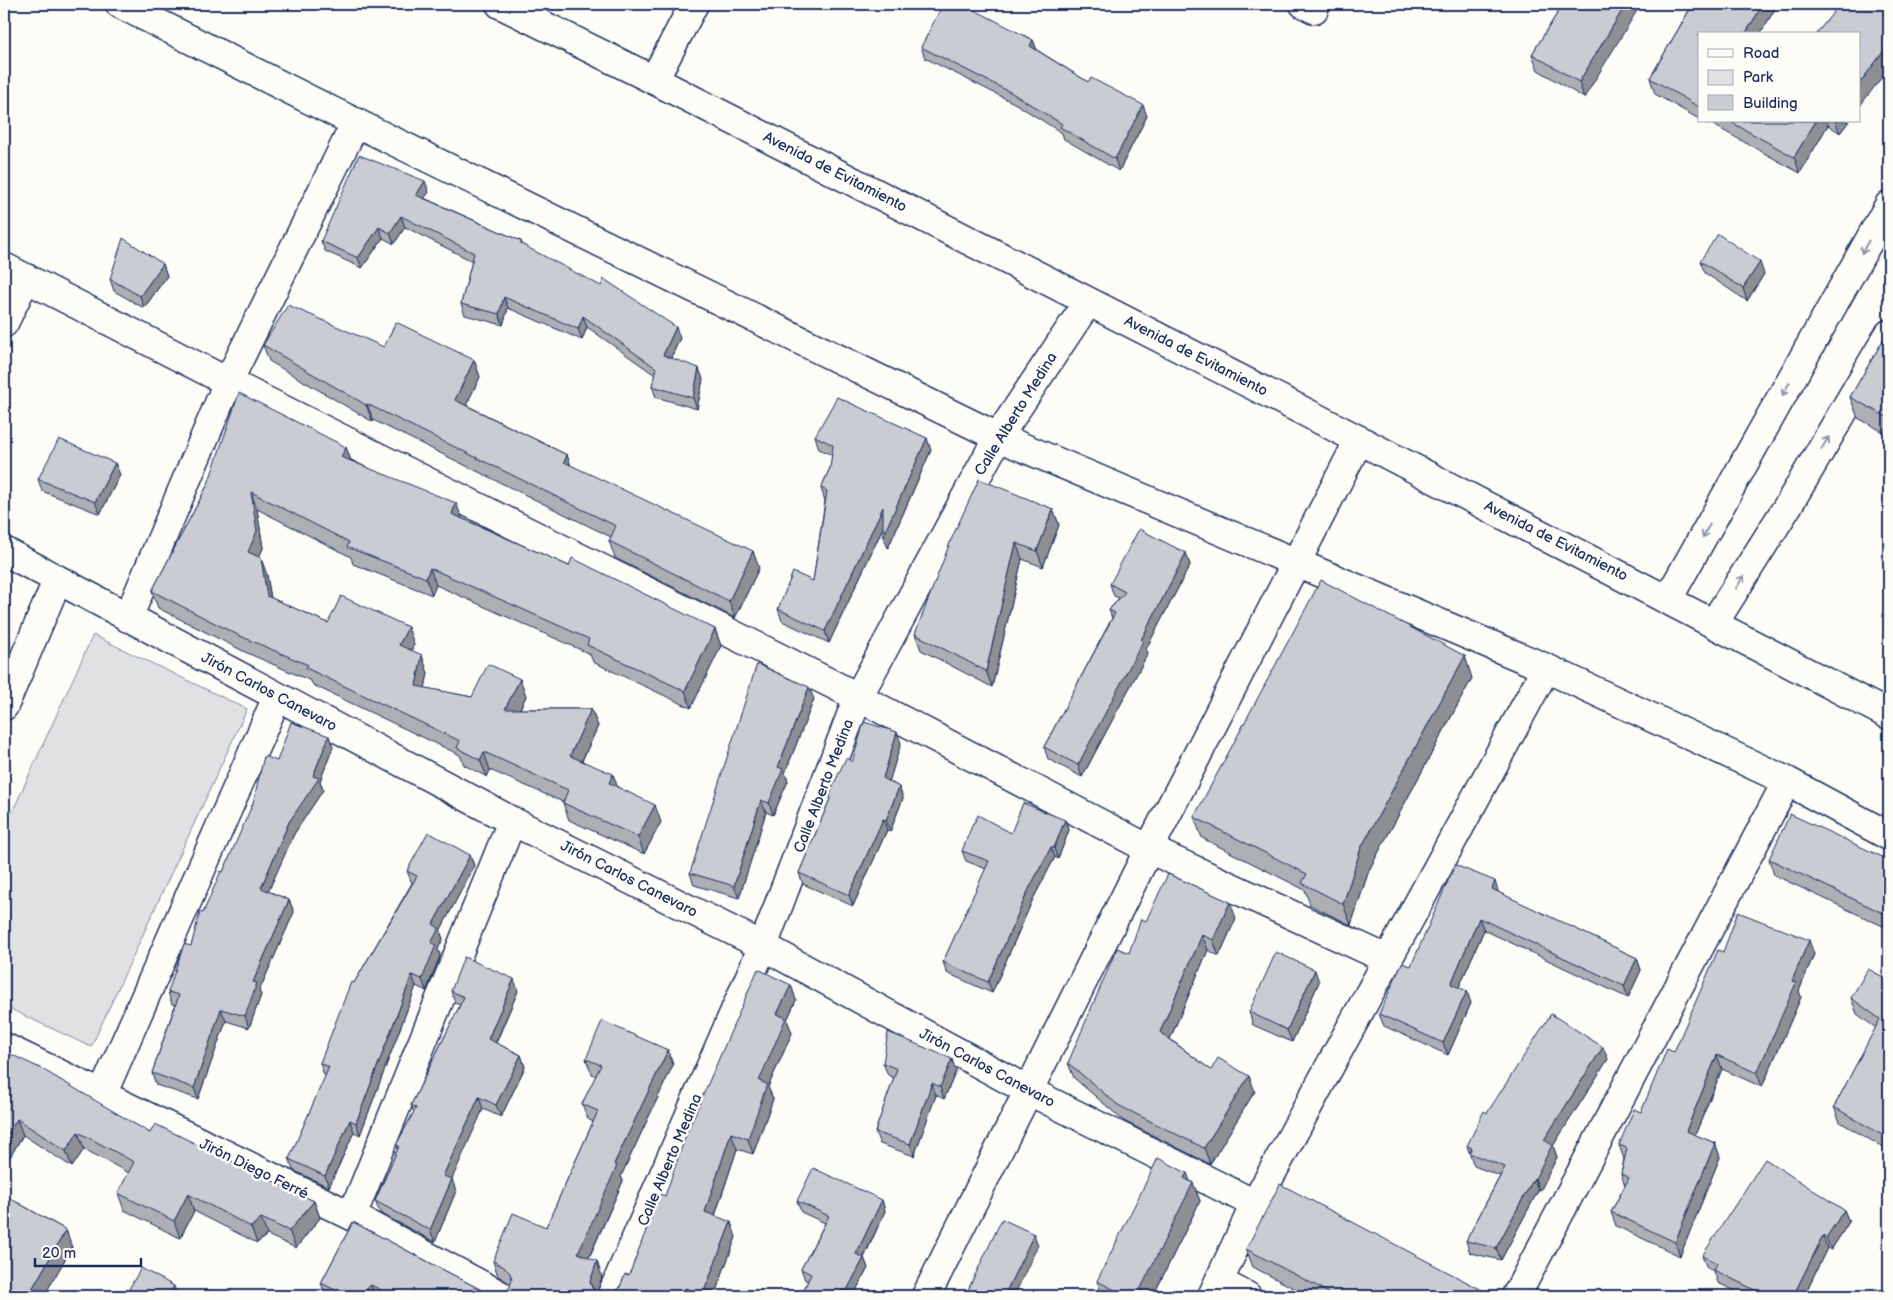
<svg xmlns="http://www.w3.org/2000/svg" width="1893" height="1300" font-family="'Balsamiq Sans',sans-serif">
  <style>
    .green { fill: #e0e1e3; stroke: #7e88a0 }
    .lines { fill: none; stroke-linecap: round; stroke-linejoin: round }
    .street-casing { stroke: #1b2f5e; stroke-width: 31 }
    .secondary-casing { stroke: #1b2f5e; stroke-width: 31 }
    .street { stroke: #fdfcf7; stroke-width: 28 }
    .secondary { stroke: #fdfcf7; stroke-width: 28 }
    .wall { fill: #adafb5; stroke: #1b2f5e }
    .shaded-wall { fill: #8d8f94; stroke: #1b2f5e }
    .building { fill: #c9ccd3; stroke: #1b2f5e }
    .oneway { stroke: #8c96aa }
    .labels { text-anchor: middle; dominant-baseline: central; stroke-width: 5; stroke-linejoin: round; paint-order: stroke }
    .street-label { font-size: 15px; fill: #1b2f5e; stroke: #fdfcf7 }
  </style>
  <rect width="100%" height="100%" fill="#fdfcf7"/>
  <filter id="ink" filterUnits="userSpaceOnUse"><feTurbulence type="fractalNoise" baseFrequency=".02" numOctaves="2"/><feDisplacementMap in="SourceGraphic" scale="10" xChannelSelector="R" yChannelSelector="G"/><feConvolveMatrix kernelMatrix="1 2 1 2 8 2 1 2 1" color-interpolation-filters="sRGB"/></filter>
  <g filter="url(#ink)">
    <path class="green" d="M 93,635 L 247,709 L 91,1047 L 4,1006 L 4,830 Z"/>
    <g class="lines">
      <g class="street-casing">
        <path id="street" d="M 120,4 L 332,111 L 998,437 L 1546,668 L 1787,781 L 1889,836
          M 1304,4 L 1314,9
          M 654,80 L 694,4
          M 4,267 L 228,382 L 858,697 L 1149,849 L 1387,959
          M 4,323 L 26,278
          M 4,551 L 512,821 L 763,946 L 1029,1091 L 1255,1204
          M 1668,599 L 1889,205
          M 128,618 L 228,382 L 356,122
          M 1714,623 L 1789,504 L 1889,334
          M 4,706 L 57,581
          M 4,1047 L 352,1216 L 502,1296
          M 102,1095 L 277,697
          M 352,1216 L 512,821
          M 1219,1282 L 1247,1296
          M 611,1296 L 763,946 L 858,697 L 998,437 L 1088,302
          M 926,1296 L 1149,849 L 1359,440
          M 1212,1296 L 1255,1204 L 1546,668
          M 1516,1296 L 1787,781"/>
      </g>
      <g class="secondary-casing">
        <path id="secondary" d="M 500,4 L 654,80 L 1311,415 L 1889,715"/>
      </g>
      <use href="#street" class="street"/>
      <use href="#secondary" class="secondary"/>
    </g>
    <path class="wall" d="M 1563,4 L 1584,98 L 1538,70 L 1532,54 Z
      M 1686,4 L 1778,4 L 1760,34 L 1699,34 L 1699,119 L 1655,94 L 1650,78 L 1691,7 Z
      M 1033,40 L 1037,50 L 1088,82 L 1147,116 L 1119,171 L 1064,139 L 1062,133 L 1016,104 L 925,58 L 921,47 Z
      M 1703,121 L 1849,121 L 1840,133 L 1828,125 L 1800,173 L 1708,122 L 1708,124 Z
      M 429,192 L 424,198 L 521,241 L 523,245 L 680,338 L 671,358 L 703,379 L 697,409 L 656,397 L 652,386 L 655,375 L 587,327 L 582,340 L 508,308 L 503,325 L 465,315 L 461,304 L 472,261 L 405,227 L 394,244 L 383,238 L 362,268 L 325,251 L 321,241 Z
      M 1700,261 L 1764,274 L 1747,301 L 1705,273 Z
      M 163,264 L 167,276 L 144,308 L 114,291 L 110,279 Z
      M 1889,330 L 1889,435 L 1858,418 L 1850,397 Z
      M 263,345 L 384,347 L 474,360 L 480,377 L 466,405 L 567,455 L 571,466 L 759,568 L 735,618 L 615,558 L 609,541 L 611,537 L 373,420 L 373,422 L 269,361 Z
      M 815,436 L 931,450 L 888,548 L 883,528 L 829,643 L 782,621 L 778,609 L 813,581 L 825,501 L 821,488 L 830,468 L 832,455 L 819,449 Z
      M 346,447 L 351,461 L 462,518 L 569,566 L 715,629 L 721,646 L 691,708 L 593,662 L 590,654 L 436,585 L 432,595 L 353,564 L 351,557 L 257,509 L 263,548 L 259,557 L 267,575 L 271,598 L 328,623 L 414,644 L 411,651 L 428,673 L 425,688 L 472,697 L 520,679 L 526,696 L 520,709 L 591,709 L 598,726 L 582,761 L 618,787 L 661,822 L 644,854 L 569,820 L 563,803 L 563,802 L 490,770 L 487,777 L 464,765 L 460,755 L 313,685 L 311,681 L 245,652 L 158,608 L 152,591 L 208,484 Z
      M 115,463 L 120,475 L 100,514 L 42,491 L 38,479 Z
      M 1053,509 L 1059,525 L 1043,567 L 1022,559 L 992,687 L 921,650 L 915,634 Z
      M 1186,553 L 1190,565 L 1146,649 L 1148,653 L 1082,777 L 1048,759 L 1044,747 L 1112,618 L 1109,610 L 1119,598 L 1114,596 L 1110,584 Z
      M 1472,678 L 1369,870 L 1351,925 L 1310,905 L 1305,890 L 1202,838 L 1194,817 Z
      M 814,699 L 785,773 L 788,781 L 773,815 L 766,812 L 739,898 L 694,885 L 690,873 Z
      M 901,743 L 889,781 L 899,787 L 903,798 L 890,832 L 887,830 L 853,906 L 803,884 L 799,873 L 830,799 L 852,762 Z
      M 333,747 L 320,781 L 323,790 L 294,834 L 268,891 L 289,900 L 294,912 L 259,991 L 261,995 L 249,1028 L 226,1021 L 198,1099 L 156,1085 L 152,1073 L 175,1005 L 172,1004 L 168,992 L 191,946 L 203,913 L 277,761 Z
      M 1065,820 L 1069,830 L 1058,859 L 1055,857 L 1032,901 L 992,993 L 947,973 L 943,962 L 986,869 L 966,861 L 962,851 Z
      M 470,855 L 474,866 L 440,931 L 443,939 L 438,949 L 440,956 L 426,991 L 416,986 L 360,1135 L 354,1132 L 329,1187 L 293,1170 L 289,1159 L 326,1075 L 324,1075 L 320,1063 L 354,983 L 412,883 L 407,871 Z
      M 1769,859 L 1889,860 L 1889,929 L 1774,875 Z
      M 1499,893 L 1637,958 L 1641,970 L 1628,998 L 1484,930 L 1459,987 L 1471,1003 L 1448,1055 L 1384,1026 L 1379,1014 L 1411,966 Z
      M 1236,918 L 1219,956 L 1208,950 L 1170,1039 L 1211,1070 L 1255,1091 L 1210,1164 L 1124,1121 L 1074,1078 L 1068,1063 L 1129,953 Z
      M 1723,952 L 1814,954 L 1799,991 L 1801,997 L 1762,1087 L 1722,1069 L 1695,1135 L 1715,1143 L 1720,1157 L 1680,1256 L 1616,1226 L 1611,1212 L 1625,1186 L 1621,1174 L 1624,1159 L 1619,1145 L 1641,1112 L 1674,1052 Z
      M 1889,980 L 1889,1151 L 1840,1122 L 1834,1107 L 1876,1028 L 1857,1014 L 1851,998 Z
      M 1319,982 L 1292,1042 L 1253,1025 L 1249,1012 Z
      M 791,985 L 796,1000 L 787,1020 L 792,1033 L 768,1087 L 773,1099 L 753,1154 L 737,1149 L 715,1216 L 736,1237 L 714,1296 L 326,1296 L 321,1283 L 353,1222 L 489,1294 L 497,1296 L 505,1293 L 510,1287 L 511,1284 L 498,1276 L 493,1261 L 546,1227 L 593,1122 L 588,1119 L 582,1104 L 596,1076 L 592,1074 L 586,1059 L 668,1050 L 673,1065 L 621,1176 L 623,1181 L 589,1258 L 602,1277 L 597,1293 L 599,1295 L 607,1296 L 614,1293 L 629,1275 L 665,1196 Z
      M 451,991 L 518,991 L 496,1043 L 521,1055 L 525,1067 L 501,1117 L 483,1109 L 451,1179 L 456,1191 L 435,1242 L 380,1213 L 375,1201 L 398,1148 L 396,1145 L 414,1112 L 411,1105 L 460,1005 L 455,1003 Z
      M 4,1051 L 150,1133 L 314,1201 L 320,1218 L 296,1248 L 267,1235 L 257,1243 L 194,1211 L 180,1238 L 124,1210 L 118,1193 L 129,1173 L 84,1149 L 72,1167 L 23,1135 L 4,1167 Z
      M 1608,1059 L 1553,1146 L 1557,1157 L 1540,1191 L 1538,1191 L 1501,1260 L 1470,1253 L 1466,1241 L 1500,1176 L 1474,1166 L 1467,1146 L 1487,1113 Z
      M 883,1063 L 956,1071 L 944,1099 L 936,1095 L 914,1156 L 880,1144 L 875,1132 L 894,1078 L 888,1075 Z
      M 1190,1181 L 1193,1183 L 1200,1201 L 1153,1296 L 1102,1296 L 1097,1281 Z
      M 4,1195 L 66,1230 L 72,1247 L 44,1296 L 4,1296 Z
      M 882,1200 L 885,1211 L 864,1258 L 868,1268 L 853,1296 L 801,1296 L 808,1281 L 805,1280 L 801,1269 L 825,1223 L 801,1212 L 797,1201 Z
      M 1844,1210 L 1849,1222 L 1831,1250 L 1827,1248 L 1804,1296 L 1746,1296 L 1718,1283 L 1714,1271 L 1707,1268 L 1702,1256 Z
      M 1246,1249 L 1480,1289 L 1483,1296 L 1309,1296 L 1253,1267 Z"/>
    <path class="shaded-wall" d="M 1626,4 L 1641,4 L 1584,98 L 1579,82 Z
      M 1763,4 L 1778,4 L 1760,34 L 1745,34 Z
      M 1033,40 L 1037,51 L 1030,46 Z
      M 1889,44 L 1889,68 L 1859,107 L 1859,84 Z
      M 1143,105 L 1147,116 L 1119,171 L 1115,159 Z
      M 1816,121 L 1827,121 L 1828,125 L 1800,173 L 1794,157 Z
      M 1835,121 L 1849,121 L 1840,133 Z
      M 425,181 L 429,192 L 419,206 L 416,195 Z
      M 401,216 L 405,227 L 394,244 L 390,233 Z
      M 379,227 L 383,238 L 362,268 L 358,258 Z
      M 1760,262 L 1764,274 L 1747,301 L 1743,288 Z
      M 163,264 L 167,276 L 144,308 L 140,296 Z
      M 504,297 L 508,308 L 503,325 L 499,314 Z
      M 583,316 L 587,327 L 582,340 L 578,329 Z
      M 676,327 L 680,338 L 667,366 L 663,355 Z
      M 474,360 L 480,377 L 461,416 L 455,400 Z
      M 699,368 L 703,379 L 697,409 L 693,398 Z
      M 367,404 L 373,420 L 373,422 L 366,405 Z
      M 927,438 L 931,450 L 888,548 L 883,536 Z
      M 346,447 L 352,464 L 341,457 Z
      M 567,455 L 573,472 L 564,462 Z
      M 115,463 L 120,475 L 100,514 L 95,502 Z
      M 251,492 L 257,509 L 263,548 L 254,569 L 248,552 Z
      M 456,503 L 463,520 L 452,514 Z
      M 883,507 L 887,519 L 829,643 L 825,631 Z
      M 1053,509 L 1059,525 L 1043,567 L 1037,551 Z
      M 1016,543 L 1022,559 L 992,687 L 986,671 Z
      M 753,551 L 759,568 L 735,618 L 729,601 Z
      M 1186,553 L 1190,565 L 1146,649 L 1148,653 L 1082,777 L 1078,765 L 1141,640 Z
      M 261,558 L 267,575 L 273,613 L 267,596 Z
      M 430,568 L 436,585 L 432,595 L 426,578 Z
      M 408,627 L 414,644 L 406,662 L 399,645 Z
      M 715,629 L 721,646 L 691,708 L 685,691 Z
      M 422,655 L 428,673 L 422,704 L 416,686 Z
      M 1465,656 L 1472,678 L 1369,870 L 1351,925 L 1343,904 L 1361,848 Z
      M 520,679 L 526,696 L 511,726 L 505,709 Z
      M 809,687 L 814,699 L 785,773 L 788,781 L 773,815 L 769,803 L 778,767 Z
      M 591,709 L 598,726 L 576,773 L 570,756 Z
      M 897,732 L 901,743 L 887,789 L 883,778 Z
      M 329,736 L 333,747 L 320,781 L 323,790 L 294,834 L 265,899 L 261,888 L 289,822 L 313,776 Z
      M 484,752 L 490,770 L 487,777 L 480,760 Z
      M 613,774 L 619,791 L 609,783 Z
      M 899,787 L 903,798 L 890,832 L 886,820 Z
      M 761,800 L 766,812 L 739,898 L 734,886 Z
      M 655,805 L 661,822 L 644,854 L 638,837 Z
      M 883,819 L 887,830 L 853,906 L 849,895 Z
      M 1065,820 L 1069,830 L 1058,859 L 1054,848 Z
      M 1051,847 L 1055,857 L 1032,901 L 992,993 L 988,982 L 1028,891 Z
      M 470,855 L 474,866 L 440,931 L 443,939 L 438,949 L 440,956 L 426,991 L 422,979 L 431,943 L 433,924 Z
      M 1495,881 L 1499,894 L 1492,889 Z
      M 289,900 L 294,912 L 259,991 L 261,995 L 249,1028 L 245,1016 L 253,982 Z
      M 1230,902 L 1236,918 L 1219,956 L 1213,940 Z
      M 1479,918 L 1484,930 L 1455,996 L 1451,984 Z
      M 1202,935 L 1208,950 L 1166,1048 L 1160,1032 Z
      M 1809,940 L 1814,954 L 1799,991 L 1801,997 L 1762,1087 L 1757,1073 L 1792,981 Z
      M 1637,958 L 1641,970 L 1628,998 L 1624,986 Z
      M 1315,970 L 1319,982 L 1292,1042 L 1287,1030 Z
      M 412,975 L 416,986 L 360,1135 L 356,1123 Z
      M 514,979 L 518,991 L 492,1051 L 488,1039 Z
      M 791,985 L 796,1000 L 787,1020 L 792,1033 L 768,1087 L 773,1099 L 753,1154 L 748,1139 L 759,1081 L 777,1014 Z
      M 1467,991 L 1471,1003 L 1448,1055 L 1443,1043 Z
      M 221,1009 L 226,1021 L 198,1099 L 194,1088 Z
      M 1603,1047 L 1608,1059 L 1553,1146 L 1557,1157 L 1540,1191 L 1535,1179 L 1544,1140 Z
      M 668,1050 L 673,1065 L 621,1176 L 623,1181 L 584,1268 L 578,1253 L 614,1164 Z
      M 521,1055 L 525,1067 L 501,1117 L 496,1105 Z
      M 1717,1055 L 1722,1069 L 1691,1145 L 1686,1131 Z
      M 952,1059 L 956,1071 L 944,1099 L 940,1087 Z
      M 1249,1076 L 1255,1091 L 1210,1164 L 1204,1148 Z
      M 932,1083 L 936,1095 L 914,1156 L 910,1144 Z
      M 479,1097 L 483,1109 L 448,1188 L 443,1176 Z
      M 17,1119 L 23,1135 L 4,1167 L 4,1140 Z
      M 350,1120 L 354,1132 L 329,1187 L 325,1176 Z
      M 78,1132 L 84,1149 L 72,1167 L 66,1151 Z
      M 731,1133 L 737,1149 L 711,1227 L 705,1212 Z
      M 1715,1143 L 1720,1157 L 1680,1256 L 1675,1242 Z
      M 1187,1173 L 1192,1186 L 1193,1183 L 1200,1201 L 1153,1296 L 1137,1296 L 1184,1178 Z
      M 1534,1178 L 1538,1191 L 1501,1260 L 1496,1248 Z
      M 452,1179 L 456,1191 L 435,1242 L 430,1230 Z
      M 188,1194 L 194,1211 L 180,1238 L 174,1221 Z
      M 882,1200 L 885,1211 L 860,1265 L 856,1254 Z
      M 314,1201 L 320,1218 L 296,1248 L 289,1231 Z
      M 1844,1210 L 1849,1222 L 1831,1250 L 1826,1238 Z
      M 261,1218 L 267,1235 L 257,1243 L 251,1227 Z
      M 731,1222 L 736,1237 L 714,1296 L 703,1296 L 703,1294 Z
      M 66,1230 L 72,1247 L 44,1296 L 28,1296 Z
      M 1034,1234 L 1038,1245 L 1014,1296 L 1004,1296 Z
      M 1823,1236 L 1827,1248 L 1804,1296 L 1793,1296 Z
      M 864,1258 L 868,1268 L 853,1296 L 848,1296 L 846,1292 Z
      M 597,1261 L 602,1277 L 596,1296 L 590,1282 Z
      M 371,1285 L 375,1296 L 359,1296 Z
      M 174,1286 L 177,1296 L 168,1296 Z
      M 685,1288 L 688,1296 L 681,1296 Z
      M 1480,1289 L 1483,1296 L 1476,1296 Z
      M 842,1290 L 845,1296 L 839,1296 Z"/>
    <path class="building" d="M 943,4 L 963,4 L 1033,40 L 1030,46 L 1088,82 L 1091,78 L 1143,105 L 1115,159 L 1060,127 L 1062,124 L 1012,93 L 921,47 Z
      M 1563,4 L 1626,4 L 1579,82 L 1532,54 Z
      M 1693,4 L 1763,4 L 1745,34 L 1699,34 L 1699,107 L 1650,78 Z
      M 1840,4 L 1889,4 L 1889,44 L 1859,84 L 1859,34 L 1816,34 Z
      M 1729,121 L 1816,121 L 1794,157 Z
      M 359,155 L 425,181 L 416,195 L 521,241 L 521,244 L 601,286 L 604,279 L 676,327 L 663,355 L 699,368 L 693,398 L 652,386 L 656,368 L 583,316 L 578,329 L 504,297 L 499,314 L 461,304 L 474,253 L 401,216 L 390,233 L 379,227 L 358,258 L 321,241 Z
      M 1718,234 L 1760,262 L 1743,288 L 1700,261 Z
      M 123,238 L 163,264 L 140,296 L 110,279 Z
      M 288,305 L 384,347 L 396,322 L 474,360 L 455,400 L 567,455 L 564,462 L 753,551 L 729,601 L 609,541 L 616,526 L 367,404 L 366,405 L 263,345 Z
      M 1889,330 L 1889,418 L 1850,397 Z
      M 239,393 L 346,447 L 341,457 L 456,503 L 452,514 L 569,566 L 572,558 L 715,629 L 685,691 L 587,645 L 589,639 L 430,568 L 426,578 L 347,547 L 349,542 L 251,492 L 257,531 L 248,552 L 261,558 L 267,596 L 328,623 L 341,596 L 408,627 L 399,645 L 422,655 L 416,686 L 472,697 L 488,664 L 520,679 L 505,709 L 591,709 L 570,756 L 613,774 L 609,783 L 655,805 L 638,837 L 563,803 L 568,790 L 484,752 L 480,760 L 457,748 L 460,741 L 306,668 L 308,665 L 238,635 L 152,591 L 208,484 Z
      M 837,397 L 927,438 L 883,536 L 883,507 L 825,631 L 778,609 L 793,572 L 813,581 L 827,491 L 821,488 L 830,468 L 833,445 L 815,436 Z
      M 59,439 L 115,463 L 95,502 L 38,479 Z
      M 979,479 L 1053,509 L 1037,551 L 1016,543 L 986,671 L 915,634 L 951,540 Z
      M 1139,529 L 1186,553 L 1141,640 L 1143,641 L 1078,765 L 1044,747 L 1115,613 L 1109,610 L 1125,592 L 1110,584 Z
      M 1321,580 L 1465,656 L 1361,848 L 1343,904 L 1302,883 L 1307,874 L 1194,817 Z
      M 757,664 L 809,687 L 778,767 L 783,769 L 769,803 L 761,800 L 734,886 L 690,873 Z
      M 291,722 L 329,736 L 313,776 L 319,778 L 289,822 L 261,888 L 289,900 L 253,982 L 257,983 L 245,1016 L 221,1009 L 194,1088 L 152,1073 L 179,995 L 168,992 L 184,944 L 191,946 L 200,912 L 203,913 L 221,871 L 223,872 L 253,803 L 264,756 L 277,761 Z
      M 864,722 L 897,732 L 883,778 L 899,787 L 886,820 L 883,819 L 849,895 L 799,873 L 830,799 L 831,790 L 846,758 L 852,762 Z
      M 1023,803 L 1065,820 L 1054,848 L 1051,847 L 1028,891 L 988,982 L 943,962 L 989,861 L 962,851 L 973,823 L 974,823 L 978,815 L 1011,833 Z
      M 1790,814 L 1889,860 L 1889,916 L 1769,859 Z
      M 428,832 L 470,855 L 433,924 L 439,928 L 431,943 L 436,945 L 422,979 L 412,975 L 356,1123 L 350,1120 L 325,1176 L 289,1159 L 329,1067 L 320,1063 L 351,982 L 354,983 L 417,876 L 407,871 Z
      M 1455,865 L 1495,881 L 1492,889 L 1637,958 L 1624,986 L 1479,918 L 1451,984 L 1467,991 L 1443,1043 L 1379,1014 L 1402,963 L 1411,966 Z
      M 1168,874 L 1230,902 L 1213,940 L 1202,935 L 1160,1032 L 1211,1070 L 1218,1058 L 1249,1076 L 1204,1148 L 1118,1105 L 1068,1063 L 1117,948 L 1129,953 L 1141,919 L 1146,921 Z
      M 1738,912 L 1809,940 L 1792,981 L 1796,983 L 1757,1073 L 1717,1055 L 1686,1131 L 1715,1143 L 1675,1242 L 1611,1212 L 1629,1178 L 1621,1174 L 1627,1148 L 1619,1145 L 1634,1109 L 1641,1112 L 1667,1049 L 1674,1052 L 1718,950 L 1723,952 Z
      M 1276,952 L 1315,970 L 1287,1030 L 1249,1012 Z
      M 464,957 L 514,979 L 488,1039 L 521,1055 L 496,1105 L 479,1097 L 443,1176 L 452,1179 L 430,1230 L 375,1201 L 399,1146 L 396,1145 L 416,1108 L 411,1105 L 464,997 L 451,991 Z
      M 758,969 L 791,985 L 777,1014 L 786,1018 L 759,1081 L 767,1084 L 748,1139 L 731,1133 L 705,1212 L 731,1222 L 703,1294 L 685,1288 L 681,1296 L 393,1296 L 371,1285 L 359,1296 L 347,1296 L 321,1283 L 353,1222 L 489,1294 L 497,1296 L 505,1293 L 510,1287 L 512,1279 L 510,1273 L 504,1267 L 493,1261 L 513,1213 L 546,1227 L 598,1111 L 582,1104 L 601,1065 L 586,1059 L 602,1021 L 668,1050 L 614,1164 L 617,1166 L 578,1253 L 597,1261 L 590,1282 L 593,1290 L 599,1295 L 607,1296 L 614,1293 L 620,1287 L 625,1274 L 629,1275 L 660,1194 L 665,1196 L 687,1132 Z
      M 1868,969 L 1889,980 L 1889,1139 L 1834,1107 L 1880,1019 L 1851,998 Z
      M 1551,1014 L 1603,1047 L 1544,1140 L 1552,1145 L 1535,1179 L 1534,1178 L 1496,1248 L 1466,1241 L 1505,1167 L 1469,1153 L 1472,1148 L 1467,1146 L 1484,1111 L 1487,1113 Z
      M 888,1032 L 952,1059 L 940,1087 L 932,1083 L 910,1144 L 875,1132 L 897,1069 L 883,1063 Z
      M 4,1051 L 42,1069 L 150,1133 L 155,1124 L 314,1201 L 289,1231 L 261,1218 L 251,1227 L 188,1194 L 174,1221 L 118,1193 L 134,1162 L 78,1132 L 66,1151 L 17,1119 L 4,1140 Z
      M 1158,1158 L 1187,1173 L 1184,1178 L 1193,1183 L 1137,1296 L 1127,1296 L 1097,1281 Z
      M 1765,1159 L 1844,1210 L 1826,1238 L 1823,1236 L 1793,1296 L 1767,1296 L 1714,1270 L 1717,1263 L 1702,1256 Z
      M 813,1168 L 882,1200 L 856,1254 L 864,1258 L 846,1292 L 842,1290 L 839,1296 L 801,1296 L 811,1274 L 801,1269 L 829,1216 L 797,1201 Z
      M 1280,1184 L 1480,1289 L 1476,1296 L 1333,1296 L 1317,1286 L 1246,1249 Z
      M 4,1195 L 66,1230 L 28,1296 L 20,1296 L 4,1287 Z
      M 1002,1219 L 1034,1234 L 1004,1296 L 965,1296 Z
      M 141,1268 L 174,1286 L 168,1296 L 125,1296 Z"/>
    <defs><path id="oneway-shaft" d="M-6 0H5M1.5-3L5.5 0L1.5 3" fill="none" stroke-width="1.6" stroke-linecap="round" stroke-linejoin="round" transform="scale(1.25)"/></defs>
    <g class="oneway">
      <use href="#oneway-shaft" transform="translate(1865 247) rotate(119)"/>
      <use href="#oneway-shaft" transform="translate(1786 389) rotate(119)"/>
      <use href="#oneway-shaft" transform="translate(1825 443) rotate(-59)"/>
      <use href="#oneway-shaft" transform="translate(1706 531) rotate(119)"/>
      <use href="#oneway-shaft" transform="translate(1740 582) rotate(-58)"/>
    </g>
  </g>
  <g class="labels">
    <g class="street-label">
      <text transform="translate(835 172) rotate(27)">Avenida de Evitamiento</text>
      <text transform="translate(1196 356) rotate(27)">Avenida de Evitamiento</text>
      <text transform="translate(1016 414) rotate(-58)">Calle Alberto Medina</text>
      <text transform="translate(1556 541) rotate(27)">Avenida de Evitamiento</text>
      <text transform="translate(269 692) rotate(28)">Jirón Carlos Canevaro</text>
      <text transform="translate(824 786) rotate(-69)">Calle Alberto Medina</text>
      <text transform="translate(629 879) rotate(27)">Jirón Carlos Canevaro</text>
      <text transform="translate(987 1068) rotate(28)">Jirón Carlos Canevaro</text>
      <text transform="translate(670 1160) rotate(-67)">Calle Alberto Medina</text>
      <text transform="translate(254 1169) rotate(26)">Jirón Diego Ferré</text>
    </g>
  </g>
  <rect width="1893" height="1300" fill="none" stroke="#fdfcf7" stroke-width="20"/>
  <rect x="10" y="10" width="1873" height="1280" fill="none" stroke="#1b2f5e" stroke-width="2" filter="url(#ink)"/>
  <rect x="1698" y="32" width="162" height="90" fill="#fdfcf7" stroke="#a3aaba"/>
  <rect x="1708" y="49" width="25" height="8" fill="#fdfcf7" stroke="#a3aaba"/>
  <text x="1743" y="58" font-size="15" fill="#1b2f5e">Road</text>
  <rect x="1708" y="70" width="25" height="15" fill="#e0e1e3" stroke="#a3aaba"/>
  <text x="1743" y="82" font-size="15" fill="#1b2f5e">Park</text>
  <rect x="1708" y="95" width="25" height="15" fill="#c9ccd3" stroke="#a3aaba"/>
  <text x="1743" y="108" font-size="15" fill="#1b2f5e">Building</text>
  <path d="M35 1258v8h106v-8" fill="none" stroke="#1b2f5e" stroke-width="2.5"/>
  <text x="42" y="1258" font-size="15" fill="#1b2f5e" stroke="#fdfcf7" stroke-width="4" paint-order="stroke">20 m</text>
</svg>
